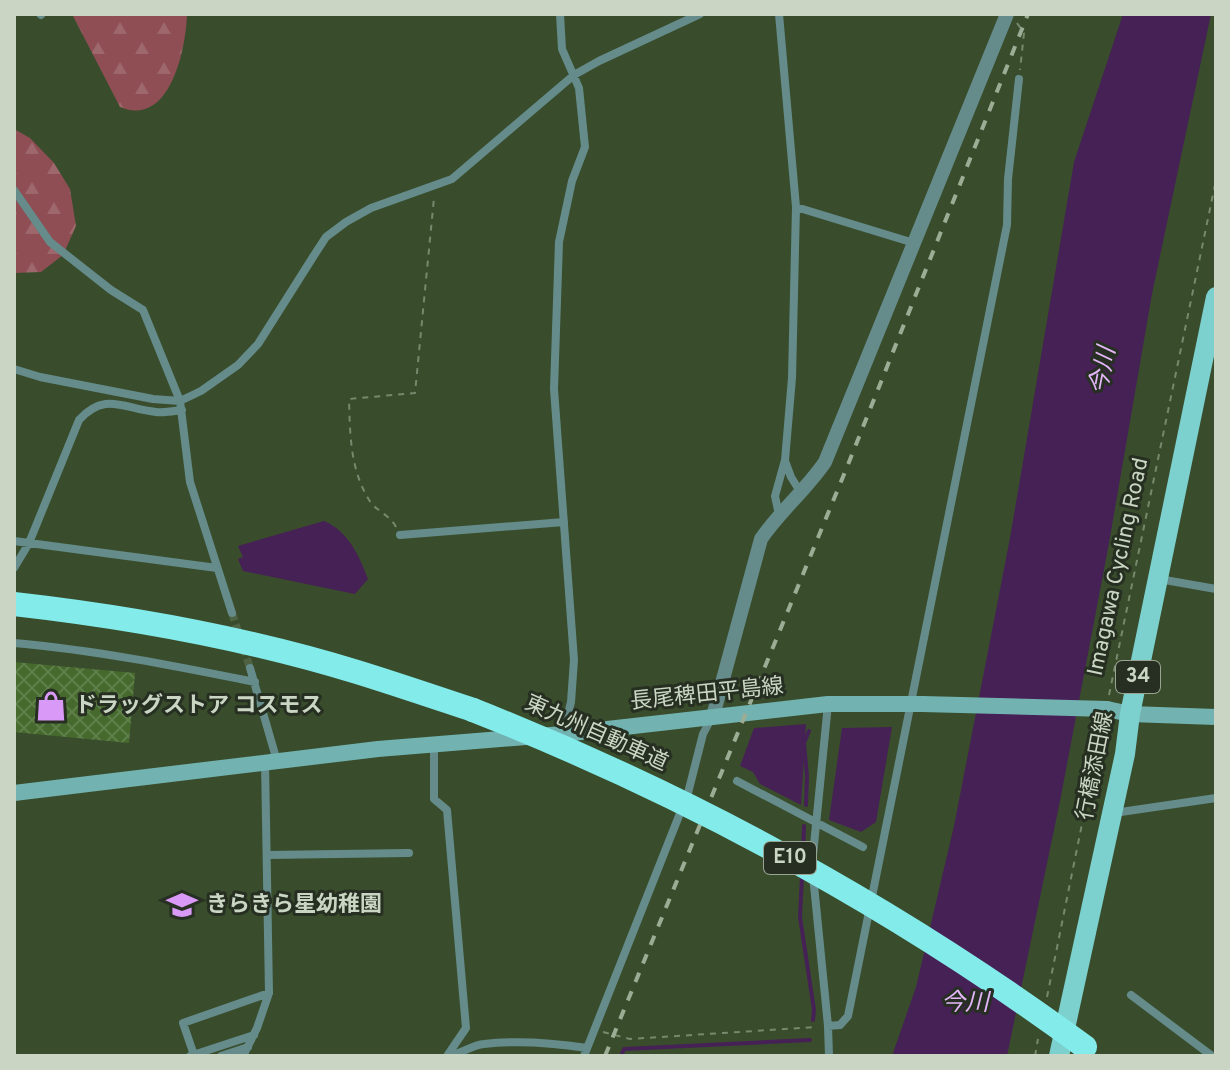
<svg xmlns="http://www.w3.org/2000/svg" width="1230" height="1070" font-family="Overpass,'Noto Sans JP',sans-serif">
  <style>
    .forest { fill: url(#forest-firs) }
    .water { fill: #462156 }
    .lines { fill: none; stroke-linecap: round; stroke-linejoin: round }
    .stream { stroke: #462156; stroke-width: 4 }
    .building { fill: url(#building-cross-hatch) }
    .minor-tunnel { stroke: #4f6243; stroke-width: 8; stroke-dasharray: 8 4; stroke-linecap: butt }
    .path { stroke: #78886d; stroke-width: 2; stroke-dasharray: 6 6; stroke-linecap: butt }
    .minor { stroke: #658c8b; stroke-width: 8 }
    .tertiary { stroke: #658c8b; stroke-width: 14 }
    .secondary { stroke: #72b3b2; stroke-width: 16 }
    .primary { stroke: #7cd1cf; stroke-width: 20 }
    .motorway { stroke: #83ebea; stroke-width: 24 }
    .rail { stroke: #9dac94; stroke-width: 4; stroke-dasharray: 10 10; stroke-linecap: butt }
    .secondary-bridge { stroke: #72b3b2; stroke-width: 16 }
    .motorway-bridge { stroke: #83ebea; stroke-width: 24 }
    .labels { text-anchor: middle; dominant-baseline: central; stroke-width: 6; stroke-linejoin: round; paint-order: stroke }
    .shield { fill: #262f21; stroke: #99a492; stroke-width: 2 }
    .shield-label { font-size: 20px; font-weight: bold; fill: #cad6c3 }
    .street-label { font-size: 22px; fill: #cad6c3; stroke: #262f21 }
    .poi-label { font-size: 22px; font-weight: bold; fill: #cad6c3; stroke: #262f21; text-anchor: start }
    .water-label { font-size: 24px; font-style: italic; fill: #e3b6f9; stroke: #262f21 }
  </style>
  <defs>
    <pattern id="forest-firs" width="22" height="20" patternUnits="userSpaceOnUse" patternTransform="scale(2)"><rect width="22" height="20" fill="#8e4e54"/><path d="M5 1l3.5 6h-7zM16 11l3.5 6h-7z" fill="#9d676b"/></pattern>
    <pattern id="building-cross-hatch" width="8" height="8" patternUnits="userSpaceOnUse" patternTransform="scale(2)"><rect width="8" height="8" fill="#466a2d"/><path d="M0 0l8 8M0 8l8-8" fill="none" stroke="#5f7f4a"/></pattern>
  </defs>
  <rect width="100%" height="100%" fill="#394d2c"/>
  <path class="forest" d="M 72,14 L 187,14 C 186,49 170,128 120,107 Z
    M 14,129 L 30,138 L 54,163 L 70,189 L 76,226 L 63,255 L 41,272 L 14,273 Z"/>
  <path class="water" d="M 1123,14 L 1211,14 L 1152,294 L 1109,543 L 1060,801 L 1007,1056 L 892,1056 L 916,987 L 954,826 L 1010,538 L 1074,162 Z
    M 324,521 C 348,531 359,555 368,579 L 355,594 L 243,571 L 238,559 L 243,557 L 238,546 Z
    M 806,724 L 801,805 L 760,784 L 753,772 L 740,766 L 754,728 Z
    M 892,727 L 876,822 L 861,832 L 829,820 L 842,728 Z"/>
  <g class="lines">
    <path class="stream" d="M 806,805 L 807,776 L 804,743 L 809,731
      M 803,856 L 804,826
      M 802,876 L 800,917 L 814,1010 L 813,1020
      M 621,1056 L 624,1049 L 810,1040"/>
  </g>
  <path class="building" d="M 14,662 L 135,673 L 129,743 L 14,732 Z"/>
  <g class="lines">
    <path class="minor-tunnel" d="M 232,613 L 250,668"/>
    <path class="path" d="M 1017,23 L 1024,33 L 1020,70
      M 396,527 C 390,515 376,511 369,500 C 350,469 350,434 349,399 L 415,393 L 434,198
      M 1109,695 L 1216,180
      M 1047,997 L 1102,725
      M 603,1032 L 630,1039 L 816,1027
      M 1035,1056 L 1038,1039"/>
    <path class="minor" d="M 40,14 L 41,15
      M 560,14 L 562,49 L 579,88 L 585,147 L 572,181 L 559,242 L 554,389 L 574,660 L 571,702 L 563,734
      M 779,14 L 796,207 L 792,378 L 785,460 L 775,496 L 779,515
      M 14,190 L 50,242 L 111,290 L 143,310 L 180,401 L 190,482 L 232,613
      M 796,207 L 914,243
      M 14,369 L 40,377 L 153,399 L 180,401 L 201,391 L 238,365 L 258,344 L 313,257 L 326,237 L 346,222 L 371,208 L 452,179 L 574,75 L 599,61 L 700,14
      M 785,461 L 791,477 L 801,493
      M 400,535 L 564,522
      M 14,541 L 217,568
      M 14,568 L 29,543 L 79,420 C 105,391 124,409 156,412 C 165,413 174,411 182,410
      M 1159,579 L 1216,589
      M 14,643 C 95,650 175,666 255,682
      M 250,668 L 277,761
      M 434,745 L 434,799 L 447,810 L 466,1028 L 447,1056
      M 737,781 L 863,847
      M 1114,813 L 1216,798
      M 267,855 L 409,853
      M 1131,995 L 1212,1056
      M 828,1026 L 812,865 L 828,704
      M 194,1055 L 183,1023 L 269,993
      M 190,1056 L 254,1035
      M 221,1056 L 248,1047
      M 243,1056 L 257,1028 L 269,993 L 265,762
      M 448,1056 C 461,1054 472,1045 484,1044 C 518,1040 554,1043 587,1048
      M 584,1056 L 688,793 L 703,734 L 712,717
      M 829,1056 L 828,1026 L 840,1025 L 848,1016 L 1007,225 L 1008,179 L 1019,79"/>
    <path class="tertiary" d="M 713,716 L 761,539 C 780,511 806,490 825,462 L 1007,14"/>
    <path class="secondary" d="M 1107,709 L 1130,714 L 1216,717
      M 14,793 L 378,749 L 563,734 L 828,704 L 922,704"/>
    <path class="primary" d="M 1059,1056 L 1125,754 L 1130,714 L 1216,297"/>
    <path class="motorway" d="M 14,604 C 129,617 246,638 357,672 C 396,684 434,697 473,710"/>
    <path class="rail" d="M 605,1056 L 845,472 L 1028,14"/>
    <path class="secondary-bridge" d="M 922,704 L 1107,709"/>
    <path class="motorway-bridge" d="M 473,710 C 691,796 896,908 1085,1047"/>
  </g>
  <defs>
    <g id="shop-bare" transform="scale(2.4)"><path d="M-5-2.5h2.3a2.7 3.5 0 0 1 5.4 0H5L5.5 6h-11ZM-1.5-2.5h3a1.5 2.3 0 0 0-3 0Z" fill="#d99af7" stroke="#262f21" stroke-width="2.5" paint-order="stroke"/></g>
    <g id="school-bare" transform="scale(2.4)"><path d="M0-5L7-2L0 1L-7-2ZM-4 1L0 2.5L4 1V4Q0 6-4 4Z" fill="#d99af7" stroke="#262f21" stroke-width="2.5" paint-order="stroke"/></g>
  </defs>
  <g fill-rule="evenodd">
    <use href="#shop-bare" x="51" y="706"/>
    <use href="#school-bare" x="182" y="905"/>
  </g>
  <g class="labels">
    <g class="shield">
      <rect x="1116" y="661" width="44" height="32" rx="6"/>
      <rect x="764" y="842" width="52" height="32" rx="6"/>
    </g>
    <g class="shield-label">
      <text x="1138" y="677">34</text>
      <text x="790" y="858">E10</text>
    </g>
    <g class="street-label">
      <text transform="translate(1119 567) rotate(-78)">Imagawa Cycling Road</text>
      <text transform="translate(707 695) rotate(-6)">長尾稗田平島線</text>
      <text transform="translate(596 734) rotate(24)">東九州自動車道</text>
      <text transform="translate(1096 766) rotate(-79)">行橋添田線</text>
    </g>
    <g class="poi-label">
      <text x="75" y="706">ドラッグストア コスモス</text>
      <text x="206" y="905">きらきら星幼稚園</text>
    </g>
    <g class="water-label">
      <text transform="translate(1104 371) rotate(-79)">今川</text>
      <text x="965" y="1004">今川</text>
    </g>
  </g>
  <rect width="1230" height="1070" fill="none" stroke="#cad6c3" stroke-width="32"/>
</svg>
